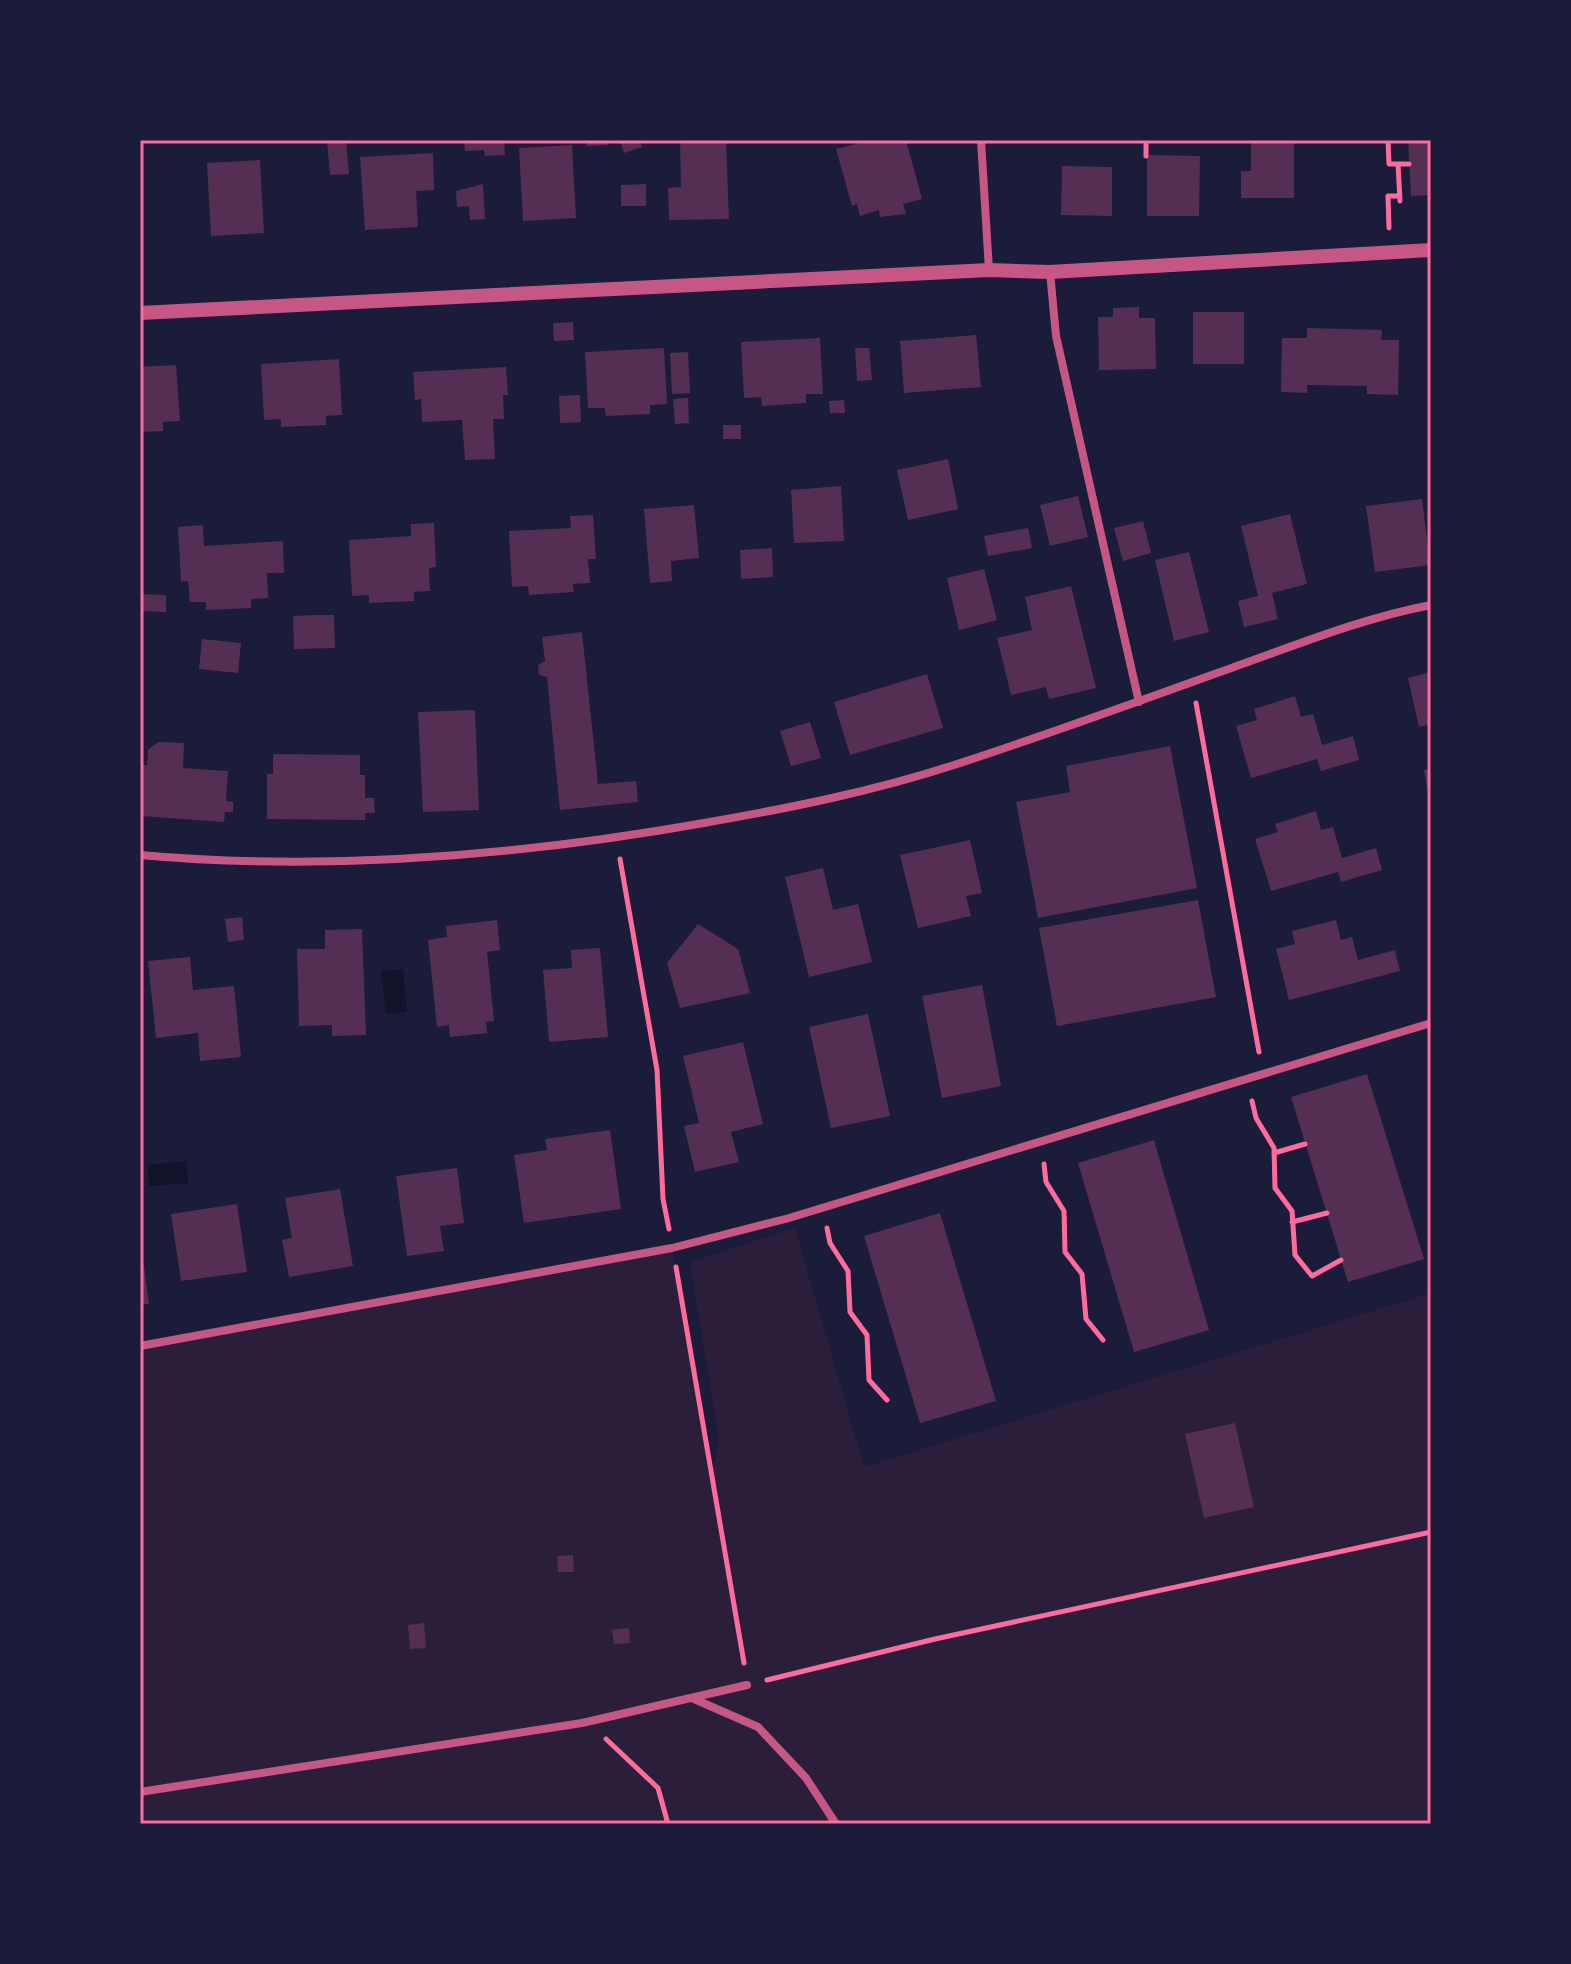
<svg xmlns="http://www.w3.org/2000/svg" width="1571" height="1964" font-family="'DejaVu Sans',sans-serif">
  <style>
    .green { fill: #2a1e3b }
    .water { fill: #12122b }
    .building { fill: #542f53 }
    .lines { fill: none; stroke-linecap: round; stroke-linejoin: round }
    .path { stroke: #ff6b9d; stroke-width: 5 }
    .minor { stroke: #c65784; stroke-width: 8 }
    .tertiary { stroke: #c65784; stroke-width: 14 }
    .neatline { fill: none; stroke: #ff6b9d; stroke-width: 3 }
  </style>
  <rect width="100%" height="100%" fill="#1b1b3a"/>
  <path class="green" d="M 795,1228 L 864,1467 L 1431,1293 L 1431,1824 L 140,1824 L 140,1346 L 672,1248 L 713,1476 L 719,1439 L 690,1262 Z"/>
  <path class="water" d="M 403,969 L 407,1012 L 386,1014 L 381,971 Z
    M 186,1161 L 188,1183 L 149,1186 L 148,1165 Z"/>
  <path class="building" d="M 327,140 L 346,140 L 349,174 L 330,175 Z
    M 464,140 L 504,140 L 505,155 L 485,156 L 484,150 L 465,151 Z
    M 586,140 L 608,140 L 608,145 L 587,146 Z
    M 620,140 L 640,140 L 642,147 L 624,153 Z
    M 680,140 L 726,140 L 729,219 L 669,220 L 668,188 L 681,187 Z
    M 872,140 L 906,140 L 922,199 L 903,204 L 906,214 L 880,217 L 879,210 L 860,216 L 857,204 L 852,206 L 836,149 Z
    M 1251,140 L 1294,140 L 1294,198 L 1241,198 L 1241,171 L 1251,171 Z
    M 1408,140 L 1431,140 L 1431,195 L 1411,196 Z
    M 572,145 L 576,218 L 523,221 L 519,148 Z
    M 433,153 L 434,190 L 416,191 L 418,227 L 365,230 L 360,157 Z
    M 1147,155 L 1200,156 L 1199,216 L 1147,216 Z
    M 260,160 L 264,233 L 211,236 L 207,163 Z
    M 1062,166 L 1112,167 L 1112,216 L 1061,215 Z
    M 483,184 L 485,219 L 470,220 L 469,206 L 457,207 L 456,191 Z
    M 646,184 L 646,206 L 621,206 L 621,185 Z
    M 1139,307 L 1139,318 L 1155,318 L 1156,369 L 1099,370 L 1098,317 L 1113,317 L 1113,308 Z
    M 1193,312 L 1244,312 L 1244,364 L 1193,364 Z
    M 573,322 L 574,340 L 554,341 L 553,323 Z
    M 1307,328 L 1382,330 L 1381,340 L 1399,340 L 1398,395 L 1367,394 L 1367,386 L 1307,385 L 1307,393 L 1281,392 L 1282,338 L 1307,338 Z
    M 976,335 L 981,387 L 904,393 L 900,341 Z
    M 820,338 L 823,394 L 806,394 L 806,403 L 762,406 L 761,397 L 744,398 L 741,342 Z
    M 664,348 L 667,404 L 650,405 L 650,414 L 606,416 L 605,408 L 588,408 L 585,352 Z
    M 855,348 L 869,348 L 872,380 L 857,381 Z
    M 688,352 L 690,393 L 672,394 L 670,353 Z
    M 339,359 L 342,415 L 326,416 L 326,425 L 281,427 L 281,419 L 264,420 L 261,364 Z
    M 176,365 L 180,421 L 163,422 L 163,431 L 140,432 L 140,367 Z
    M 506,367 L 508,395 L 503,395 L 504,419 L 493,419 L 495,459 L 465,460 L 462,420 L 422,422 L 421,399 L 415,400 L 413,372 Z
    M 580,395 L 581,422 L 560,423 L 559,396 Z
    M 688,398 L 689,423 L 675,424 L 673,399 Z
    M 844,400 L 845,413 L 830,413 L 829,401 Z
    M 723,425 L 741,425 L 741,439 L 723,439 Z
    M 948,459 L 958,509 L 908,520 L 897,470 Z
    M 841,486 L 844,541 L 794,543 L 791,490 Z
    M 1078,496 L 1088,537 L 1050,546 L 1040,505 Z
    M 1422,499 L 1430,565 L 1375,572 L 1366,506 Z
    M 694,505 L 699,558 L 671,561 L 672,581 L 650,583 L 644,509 Z
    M 1290,514 L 1307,584 L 1272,593 L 1278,619 L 1244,627 L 1238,601 L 1258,596 L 1241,526 Z
    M 593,515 L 596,559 L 588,559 L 590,583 L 573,584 L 574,592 L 529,595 L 528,586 L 512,587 L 509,531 L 571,528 L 570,516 Z
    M 1143,521 L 1151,553 L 1123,561 L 1114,528 Z
    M 434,523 L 436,567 L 429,568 L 430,591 L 414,592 L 414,601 L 369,603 L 369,595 L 352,596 L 349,540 L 411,536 L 411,524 Z
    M 203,525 L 204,546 L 283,541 L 284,573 L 267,573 L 268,598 L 251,599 L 251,608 L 206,610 L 206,602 L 190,602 L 188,581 L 181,582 L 178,527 Z
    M 1028,528 L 1032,548 L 988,556 L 984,536 Z
    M 772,548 L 773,577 L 741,579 L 740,550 Z
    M 1189,552 L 1209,632 L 1174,641 L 1155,560 Z
    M 984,569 L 997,620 L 959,630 L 947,578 Z
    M 1071,586 L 1096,688 L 1049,699 L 1046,687 L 1011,695 L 997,638 L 1032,630 L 1025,597 Z
    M 140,594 L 166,595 L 166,612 L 140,611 Z
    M 313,615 L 334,615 L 335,648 L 294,649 L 293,616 Z
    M 582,632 L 598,784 L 636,781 L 638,802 L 560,810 L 547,677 L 539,675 L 538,665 L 545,661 L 542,637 Z
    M 202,639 L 241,643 L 238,673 L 199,669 Z
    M 1431,672 L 1431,724 L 1419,727 L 1408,678 Z
    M 927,674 L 943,728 L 850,755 L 834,702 Z
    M 1295,696 L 1301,717 L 1313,714 L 1322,745 L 1353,736 L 1359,760 L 1321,771 L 1317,759 L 1251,778 L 1236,726 L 1257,720 L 1254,709 Z
    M 475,710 L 479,810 L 423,812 L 418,712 Z
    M 810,722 L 821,758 L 791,766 L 780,731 Z
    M 158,742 L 184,743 L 183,768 L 228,771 L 226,801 L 233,802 L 233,812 L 225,812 L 224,822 L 140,816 L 140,765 L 147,765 L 148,750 Z
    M 1170,746 L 1197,888 L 1038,918 L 1016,802 L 1070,792 L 1066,766 Z
    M 273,754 L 360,755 L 360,775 L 365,775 L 365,798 L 374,798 L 375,813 L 365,813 L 365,820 L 267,819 L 267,774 L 273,774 Z
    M 1431,769 L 1431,799 L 1429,799 L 1424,770 Z
    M 1316,811 L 1321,830 L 1333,827 L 1342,858 L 1376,848 L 1382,870 L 1341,882 L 1338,872 L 1271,891 L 1255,839 L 1278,832 L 1275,824 Z
    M 970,840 L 982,893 L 966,896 L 971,916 L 918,928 L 900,855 Z
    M 823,868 L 833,910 L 858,904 L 872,962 L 809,977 L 785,877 Z
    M 1198,900 L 1216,997 L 1057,1026 L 1039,928 Z
    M 242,917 L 244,940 L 228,942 L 225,919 Z
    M 497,920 L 500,950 L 487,952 L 494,1021 L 486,1022 L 487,1033 L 450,1037 L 449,1025 L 437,1027 L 428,940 L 447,937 L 446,926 Z
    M 1336,920 L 1341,940 L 1352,937 L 1358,960 L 1395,950 L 1400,971 L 1289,1000 L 1276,949 L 1295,944 L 1292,931 Z
    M 698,924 L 738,949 L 750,993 L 680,1008 L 667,963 Z
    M 362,929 L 366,1035 L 332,1036 L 332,1025 L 299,1026 L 297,949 L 325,949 L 325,930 Z
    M 600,948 L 608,1037 L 549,1042 L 543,970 L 572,968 L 571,950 Z
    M 190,957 L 193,990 L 234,986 L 241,1057 L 200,1061 L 198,1033 L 156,1038 L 148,961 Z
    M 982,985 L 1001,1086 L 942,1098 L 922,996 Z
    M 868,1014 L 890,1116 L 831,1128 L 809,1027 Z
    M 743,1042 L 763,1124 L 731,1132 L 739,1162 L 695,1172 L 684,1126 L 699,1123 L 683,1056 Z
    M 1367,1074 L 1424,1259 L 1348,1282 L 1291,1097 Z
    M 610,1130 L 621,1209 L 524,1223 L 514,1155 L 547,1150 L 545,1139 Z
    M 1154,1140 L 1209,1330 L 1134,1352 L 1078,1163 Z
    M 457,1168 L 464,1223 L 440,1226 L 444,1251 L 407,1256 L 396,1176 Z
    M 340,1189 L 353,1266 L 289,1277 L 282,1240 L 292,1238 L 285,1198 Z
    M 237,1204 L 247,1272 L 181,1281 L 171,1214 Z
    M 940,1213 L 996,1401 L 920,1423 L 864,1236 Z
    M 144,1266 L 149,1304 L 140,1305 L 140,1267 Z
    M 1235,1423 L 1254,1507 L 1204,1518 L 1185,1434 Z
    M 573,1555 L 574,1572 L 558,1572 L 557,1556 Z
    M 424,1623 L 426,1648 L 410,1649 L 408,1625 Z
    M 629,1628 L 630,1643 L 614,1644 L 612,1630 Z"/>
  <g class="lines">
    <path class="path" d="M 1146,140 L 1146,156
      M 1388,140 L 1389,164 L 1409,164
      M 1398,164 L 1400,201
      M 1389,228 L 1388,196 L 1400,196
      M 1196,703 L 1259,1052
      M 620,859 L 657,1070 L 663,1199 L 669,1229
      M 1252,1101 L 1256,1118 L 1274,1148 L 1275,1188 L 1292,1211 L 1295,1255 L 1312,1276 L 1341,1260
      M 1274,1153 L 1305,1144
      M 1044,1164 L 1046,1182 L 1064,1211 L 1065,1252 L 1082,1274 L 1086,1319 L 1103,1340
      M 1292,1222 L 1327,1213
      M 827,1228 L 830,1243 L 848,1271 L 850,1312 L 867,1335 L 869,1380 L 887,1400
      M 676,1267 L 744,1663
      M 767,1680 L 935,1639 L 1431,1532
      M 606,1739 L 658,1788 L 668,1824"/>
    <path class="minor" d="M 981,140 L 989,270
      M 1050,272 L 1056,336 L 1139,702
      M 140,855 C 329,872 518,856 704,823 C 790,808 875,791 957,764 C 1050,734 1142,700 1234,667 C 1299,644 1363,618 1431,605
      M 140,1346 L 672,1248 L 789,1218 L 1431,1023
      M 694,1699 L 758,1727 L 806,1778 L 836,1824
      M 140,1792 L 582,1723 L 747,1685"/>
    <path class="tertiary" d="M 140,313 L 989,270 L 1050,272 L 1431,250"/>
  </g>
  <rect width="1571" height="1964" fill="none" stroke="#1b1b3a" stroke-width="284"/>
  <rect x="142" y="142" width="1287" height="1680" class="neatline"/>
</svg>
